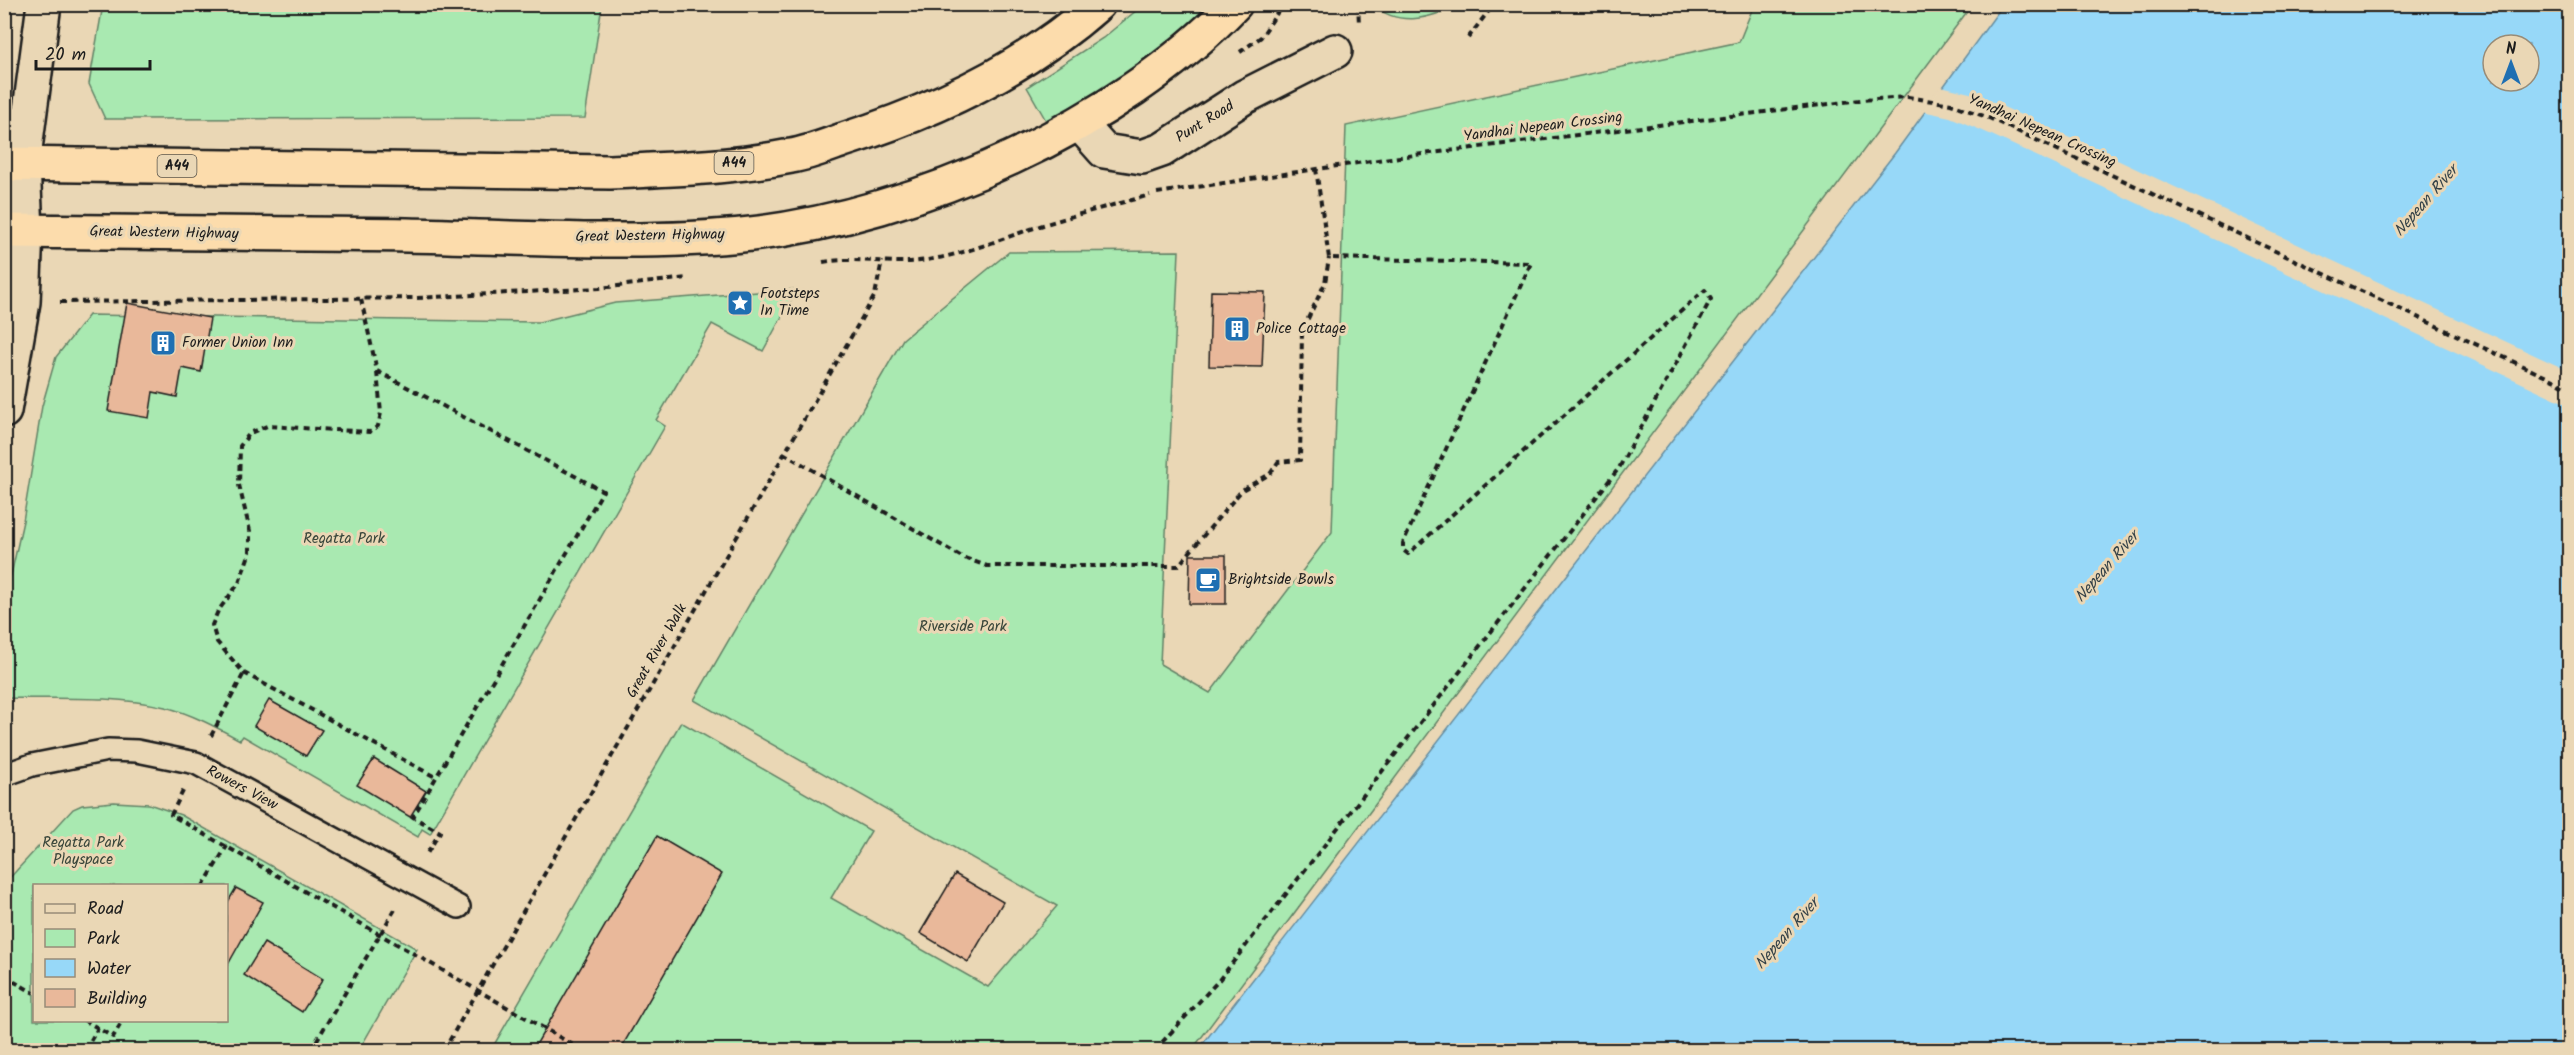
<svg xmlns="http://www.w3.org/2000/svg" width="2574" height="1055" font-family="Kalam,sans-serif">
  <style>
    .green { fill: #a9e9b1; stroke: #628266; stroke-width: 1.5; fill-rule: evenodd }
    .water { fill: #97d8f8; stroke: #668da0; stroke-width: 1.5; fill-rule: evenodd }
    .pier { fill: #ead7b5 }
    .building { fill: #e9b89a; stroke: #1c1c1c; stroke-width: 1.5 }
    .lines { fill: none; stroke-linecap: round; stroke-linejoin: round }
    .service-casing { stroke: #1c1c1c; stroke-width: 26 }
    .minor-casing { stroke: #1c1c1c; stroke-width: 38 }
    .tertiary-casing { stroke: #1c1c1c; stroke-width: 38 }
    .trunk-casing { stroke: #1c1c1c; stroke-width: 38 }
    .path { stroke: #1c1c1c; stroke-width: 4; stroke-dasharray: 6 4.5; stroke-linecap: butt }
    .service { stroke: #ead7b5; stroke-width: 21 }
    .minor { stroke: #ead7b5; stroke-width: 33 }
    .tertiary { stroke: #ead7b5; stroke-width: 33 }
    .trunk { stroke: #fcdcac; stroke-width: 33 }
    .labels { text-anchor: middle; dominant-baseline: central; stroke-width: 6; stroke-linejoin: round; paint-order: stroke }
    .shield { fill: #ead7b5; stroke: #5a544a; stroke-width: 1.5 }
    .shield-label { font-size: 14px; font-weight: bold; fill: #1c1c1c }
    .street-label { font-size: 15px; fill: #1c1c1c; stroke: #ead7b5 }
    .poi-label { font-size: 15px; fill: #1c1c1c; stroke: #ead7b5; text-anchor: start }
    .park-label { font-size: 15px; fill: #38453a; stroke: #ead7b5 }
    .water-label { font-size: 16px; font-style: italic; fill: #354248; stroke: #ead7b5 }
  </style>
  <rect width="100%" height="100%" fill="#ead7b5"/>
  <filter id="ink" filterUnits="userSpaceOnUse"><feTurbulence type="fractalNoise" baseFrequency=".0167" numOctaves="2"/><feDisplacementMap in="SourceGraphic" scale="12" xChannelSelector="R" yChannelSelector="G"/><feConvolveMatrix kernelMatrix="1 2 1 2 8 2 1 2 1" color-interpolation-filters="sRGB"/></filter>
  <g filter="url(#ink)">
    <path class="green" d="M 103,5 L 103,4 L 602,5 L 585,118 L 105,119 L 89,84 Z
      M 1143,5 L 1215,5 L 1159,52 L 1121,79 L 1048,124 L 1027,87 L 1103,38 Z
      M 1373,5 L 1460,5 C 1430,18 1400,28 1373,5 Z
      M 1754,5 L 1972,5 L 1192,1050 L 491,1050 L 681,722 L 871,831 L 831,898 L 988,987 L 1057,906 L 694,700 L 903,339 L 1009,252 L 1179,251 L 1160,664 L 1210,693 L 1332,532 L 1346,126 L 1739,42 Z
      M 797,289 L 763,351 L 712,324 L 656,420 L 665,426 L 430,834 L 422,829 L 418,837 L 243,736 L 240,740 C 216,727 192,714 165,707 C 113,695 57,699 5,698 L 5,602 L 23,521 L 42,406 L 56,357 L 89,315 L 539,322 L 615,303 Z
      M 114,802 L 149,804 L 181,815 L 417,949 L 359,1050 L 5,1050 L 5,883 L 73,809 L 82,805 ZM 34,886 L 226,886 L 226,1020 L 34,1020 Z"/>
    <path class="water" d="M 2003,5 L 2569,5 L 2569,1050 L 1198,1050 L 1895,153 ZM 2493,45 L 2529,45 L 2529,81 L 2493,81 Z"/>
    <path class="pier" d="M 1941,86 L 1978,95 L 2569,371 L 2569,405 L 1983,131 L 1950,117 L 1922,111 Z"/>
    <path class="building" d="M 1211,291 L 1265,292 L 1262,367 L 1209,366 Z
      M 127,303 L 210,318 L 201,372 L 182,368 L 177,397 L 153,392 L 149,418 L 108,411 Z
      M 1190,555 L 1226,555 L 1226,604 L 1189,604 Z
      M 269,700 L 322,730 L 306,756 L 254,726 Z
      M 374,759 L 426,791 L 410,817 L 357,785 Z
      M 657,836 L 722,874 L 620,1050 L 533,1050 Z
      M 955,874 L 1003,902 L 968,962 L 920,933 Z
      M 236,888 L 263,902 L 226,968 L 226,905 Z
      M 264,943 L 323,979 L 302,1012 L 244,975 Z"/>
    <g class="lines">
      <g class="service-casing">
        <path id="service" d="M 4,775 L 32,765 L 108,750 L 137,751 L 196,763 L 459,907"/>
      </g>
      <g class="minor-casing">
        <path id="minor" d="M 1080,124 L 1104,151 L 1142,157 L 1162,150 L 1244,97 L 1335,51
          M 23,164 L 44,4"/>
      </g>
      <g class="tertiary-casing">
        <path id="tertiary" d="M 4,411 L 23,302 L 26,231 L 23,164"/>
      </g>
      <g class="trunk-casing">
        <path id="trunk" d="M 4,164 L 610,172 C 670,169 731,168 791,156 C 809,153 826,146 843,140 C 935,111 1026,68 1098,4
          M 4,231 C 139,233 273,233 407,235 C 520,237 638,246 751,234 C 917,215 1119,126 1235,4"/>
      </g>
      <path class="path" d="M 1358,4 L 1359,24
        M 1468,38 L 1494,4
        M 1240,52 L 1261,37 L 1283,4
        M 1157,193 L 1391,158 L 1861,100 L 1908,97 L 1951,104 L 1989,118 L 2570,388
        M 823,262 C 858,256 892,266 927,260 C 967,254 1003,238 1040,226 C 1077,214 1114,205 1150,195
        M 361,299 L 377,371 L 603,491 L 413,817 L 440,832 L 426,855
        M 60,302 L 417,298 L 600,288 L 687,278
        M 377,372 L 381,413 L 378,426 L 370,432 L 267,426 L 250,433 L 240,446 L 239,485 L 250,531 L 250,552 L 239,583 L 218,611 L 212,625 L 217,642 L 244,673 L 437,778
        M 783,453 L 962,557 L 987,566 L 1178,566 L 1242,490 L 1270,474 L 1278,462 L 1300,460 L 1302,331 L 1325,283 L 1329,258
        M 211,736 L 244,673
        M 183,791 L 171,815 L 582,1050
        M 203,886 L 227,846
        M 4,976 L 34,993
        M 84,1020 L 113,1037 L 123,1020
        M 4,1044 L 17,1050
        M 85,1050 L 98,1028
        M 311,1050 L 397,906
        M 444,1050 L 875,295 L 882,261
        M 1155,1050 L 1219,980 L 1619,468 L 1711,299 L 1705,290 L 1408,554 L 1403,550 L 1403,543 L 1531,263 L 1329,258 L 1316,169"/>
      <use href="#service" class="service"/>
      <use href="#minor" class="minor"/>
      <use href="#tertiary" class="tertiary"/>
      <use href="#trunk" class="trunk"/>
    </g>
  </g>
  <defs>
    <g id="sight-square" transform="scale(1.35)"><rect x="-9" y="-9" width="18" height="18" rx="4" fill="#1f6fb2" stroke="#ead7b5"/><path d="M0-6L1.8-2.2L6-1.7L2.9 1.2L3.7 5.4L0 3.3L-3.7 5.4L-2.9 1.2L-6-1.7L-1.8-2.2Z" fill="#fff"/></g>
    <g id="building-square" transform="scale(1.35)"><rect x="-9" y="-9" width="18" height="18" rx="4" fill="#1f6fb2" stroke="#ead7b5"/><path d="M-4-6H4V6H1V3H-1V6H-4ZM-2.5-4.3h1.7v1.8h-1.7ZM.8-4.3h1.7v1.8H.8ZM-2.5-1h1.7V.8h-1.7ZM.8-1h1.7V.8H.8Z" fill="#fff"/></g>
    <g id="cafe-square" transform="scale(1.35)"><rect x="-9" y="-9" width="18" height="18" rx="4" fill="#1f6fb2" stroke="#ead7b5"/><path d="M-5.5-4.5H6V0H3Q3 3.5 0 3.5H-2.5Q-5.5 3.5-5.5 0ZM3-3.2v2h1.7v-2ZM-6 4.5H4V6H-6Z" fill="#fff"/></g>
  </defs>
  <g fill-rule="evenodd">
    <use href="#sight-square" x="740" y="303"/>
    <use href="#building-square" x="1237" y="329"/>
    <use href="#building-square" x="163" y="343"/>
    <use href="#cafe-square" x="1208" y="580"/>
  </g>
  <g class="labels">
    <g class="shield">
      <rect x="714.5" y="152" width="39" height="22" rx="4.5"/>
      <rect x="157.5" y="155" width="39" height="22" rx="4.5"/>
    </g>
    <g class="shield-label">
      <text x="734" y="163">A44</text>
      <text x="177" y="166">A44</text>
    </g>
    <g class="street-label">
      <text transform="translate(1205 122) rotate(-32)">Punt Road</text>
      <text transform="translate(1543 127) rotate(-7)">Yandhai Nepean Crossing</text>
      <text transform="translate(2042 131) rotate(24)">Yandhai Nepean Crossing</text>
      <text transform="translate(164 233) rotate(1)">Great Western Highway</text>
      <text transform="translate(650 236) rotate(-1)">Great Western Highway</text>
      <text transform="translate(657 651) rotate(-60)">Great River Walk</text>
      <text transform="translate(242 788) rotate(28)">Rowers View</text>
    </g>
    <g class="poi-label">
      <text x="760" y="294">Footsteps<tspan x="760" dy="17">In Time</tspan></text>
      <text x="1256" y="329">Police Cottage</text>
      <text x="182" y="343">Former Union Inn</text>
      <text x="1228" y="580">Brightside Bowls</text>
    </g>
    <g class="park-label">
      <text x="344" y="539">Regatta Park</text>
      <text x="963" y="627">Riverside Park</text>
      <text x="83" y="843">Regatta Park<tspan x="83" dy="17">Playspace</tspan></text>
    </g>
    <g class="water-label">
      <text transform="translate(2426 201) rotate(-49)">Nepean River</text>
      <text transform="translate(2107 567) rotate(-49)">Nepean River</text>
      <text transform="translate(1787 934) rotate(-49)">Nepean River</text>
    </g>
  </g>
  <rect width="2574" height="1055" fill="none" stroke="#ead7b5" stroke-width="24"/>
  <rect x="12" y="12" width="2550" height="1031" fill="none" stroke="#1c1c1c" stroke-width="2" filter="url(#ink)"/>
  <rect x="33" y="884" width="195" height="138" fill="#ead7b5" stroke="#988c78" stroke-width="1.5"/>
  <rect x="45" y="904" width="30" height="9" fill="#ead7b5" stroke="#988c78" stroke-width="1.5"/>
  <text x="87" y="914" font-size="18" fill="#1c1c1c">Road</text>
  <rect x="45" y="929" width="30" height="18" fill="#a9e9b1" stroke="#988c78" stroke-width="1.5"/>
  <text x="87" y="944" font-size="18" fill="#1c1c1c">Park</text>
  <rect x="45" y="959" width="30" height="18" fill="#97d8f8" stroke="#988c78" stroke-width="1.5"/>
  <text x="87" y="974" font-size="18" fill="#1c1c1c">Water</text>
  <rect x="45" y="989" width="30" height="18" fill="#e9b89a" stroke="#988c78" stroke-width="1.5"/>
  <text x="87" y="1004" font-size="18" fill="#1c1c1c">Building</text>
  <g transform="translate(2511 63)"><circle r="28" fill="#ead7b5" stroke="#988c78" stroke-width="1.5"/>
  <path d="M0-4.5L10 22L0 15L-10 22Z" fill="#1f6fb2"/>
  <text y="-9" font-size="16" font-weight="bold" text-anchor="middle" fill="#1c1c1c">N</text>
  </g>
  <path d="M36 60v9h114v-9" fill="none" stroke="#1c1c1c" stroke-width="3"/>
  <text x="45" y="60" font-size="18" fill="#1c1c1c" stroke="#ead7b5" stroke-width="4.5" paint-order="stroke">20 m</text>
</svg>
